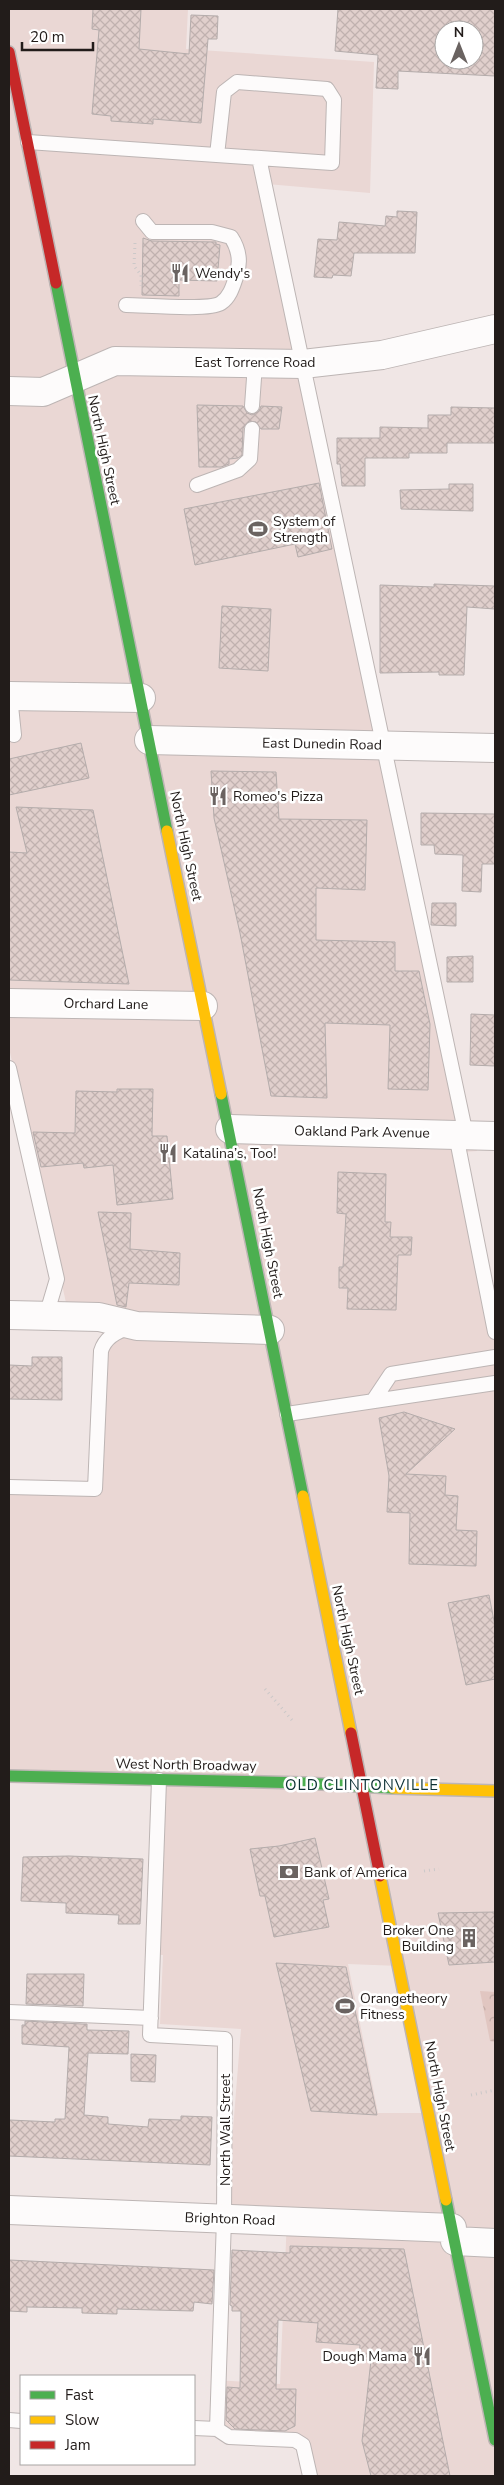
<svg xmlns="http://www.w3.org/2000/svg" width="504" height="2485" font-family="'Nunito Sans',sans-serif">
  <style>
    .built { fill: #ead7d4; fill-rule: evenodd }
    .park { fill: url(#park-crowns) }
    .building { fill: url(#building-cross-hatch); stroke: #b4acab; fill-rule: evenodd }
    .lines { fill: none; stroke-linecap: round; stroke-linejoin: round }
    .lane-casing { stroke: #bdb5b4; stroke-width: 16 }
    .street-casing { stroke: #bdb5b4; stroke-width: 30 }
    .fast-casing { stroke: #bdb5b4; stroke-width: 14 }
    .slow-casing { stroke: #bdb5b4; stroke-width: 14 }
    .jam-casing { stroke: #bdb5b4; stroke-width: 14 }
    .path { stroke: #cbc8c8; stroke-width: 3; stroke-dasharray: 1 4; stroke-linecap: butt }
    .lane { stroke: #fdfbfb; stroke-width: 14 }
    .street { stroke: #fdfbfb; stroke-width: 28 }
    .fast { stroke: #4caf50; stroke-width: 11 }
    .slow { stroke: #ffc107; stroke-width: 11 }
    .jam { stroke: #c62828; stroke-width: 11 }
    .labels { text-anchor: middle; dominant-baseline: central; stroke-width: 5; stroke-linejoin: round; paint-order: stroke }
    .poi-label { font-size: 14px; fill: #221c1a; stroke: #fff; text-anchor: start }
    .street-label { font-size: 14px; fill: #221c1a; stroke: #fff }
    .neighbourhood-label { font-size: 15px; letter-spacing: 1px; fill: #0d3034; stroke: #fff }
  </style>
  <defs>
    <pattern id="park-crowns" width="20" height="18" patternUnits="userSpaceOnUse" patternTransform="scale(1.25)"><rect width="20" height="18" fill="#e1c6c1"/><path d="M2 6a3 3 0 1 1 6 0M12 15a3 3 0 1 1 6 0" fill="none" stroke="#c1aaa5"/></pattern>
    <pattern id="building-cross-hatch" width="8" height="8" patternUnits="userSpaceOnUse" patternTransform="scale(1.25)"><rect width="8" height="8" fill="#e0cfcc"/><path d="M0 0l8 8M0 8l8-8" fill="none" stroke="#c0b1af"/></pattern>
  </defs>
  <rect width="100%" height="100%" fill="#f0e6e5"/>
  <path class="built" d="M 9,9 L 188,9 L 186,49 L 374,62 L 370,193 L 267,184 L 382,741 L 477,1151 L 464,1152 L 495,1319 L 495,2476 L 311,2476 L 302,2436 L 211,2434 L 215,2380 L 280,2384 L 287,2218 L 226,2217 L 241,2029 L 160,2024 L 163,1955 L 151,1955 L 154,1777 L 9,1774 L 9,1484 L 100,1485 L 104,1334 L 67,1307 L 9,1048 ZM 348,1964 L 399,1966 L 430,2113 L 378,2113 Z"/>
  <path class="park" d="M 480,1991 L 495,1992 L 495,2042 L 490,2041 Z"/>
  <path class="building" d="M 93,9 L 141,9 L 139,49 L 189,54 L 191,15 L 218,16 L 217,39 L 208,39 L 201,123 L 153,119 L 153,124 L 111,121 L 111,116 L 92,114 L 99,30 L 92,29 Z
    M 338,9 L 495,9 L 495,76 L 398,71 L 398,89 L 376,88 L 378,55 L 335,51 ZM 444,30 L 474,30 L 474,60 L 444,60 Z
    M 397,211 L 417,212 L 415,253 L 354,253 L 351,276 L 333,275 L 332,278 L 314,277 L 318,239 L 337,240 L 339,222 L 385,226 L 386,216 L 397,217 Z
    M 143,238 L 152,241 L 216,242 L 216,244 L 220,245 L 217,281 L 179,280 L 179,296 L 142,295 Z
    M 197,405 L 243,406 L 247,413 L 252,415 L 259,411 L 261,406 L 282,407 L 279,429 L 261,429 L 256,422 L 249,421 L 243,428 L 242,455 L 238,458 L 229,459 L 229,464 L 221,467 L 199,467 Z
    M 451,407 L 495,408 L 495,443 L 447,443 L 447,453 L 409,453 L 409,458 L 365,458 L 365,486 L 342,486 L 340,464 L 337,464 L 337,438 L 380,438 L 380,427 L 428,428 L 428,415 L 451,415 Z
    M 319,483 L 332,549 L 298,557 L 295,544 L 195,565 L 184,509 Z
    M 449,484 L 473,484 L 473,511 L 401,509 L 400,490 L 449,489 Z
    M 434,584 L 495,586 L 495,609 L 467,607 L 464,675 L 439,675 L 439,672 L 380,673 L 380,585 L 434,587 Z
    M 222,606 L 271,609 L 268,671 L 219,668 Z
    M 81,743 L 89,778 L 9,795 L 9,759 Z
    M 211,771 L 276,772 L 279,819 L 367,820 L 365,890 L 316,888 L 316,940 L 395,942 L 395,971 L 419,971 L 430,1024 L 428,1090 L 388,1089 L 390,1025 L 325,1023 L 327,1098 L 271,1096 L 240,933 L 214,818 Z
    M 16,807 L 93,810 L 129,984 L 9,980 L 9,852 L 27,853 Z
    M 421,813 L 495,814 L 495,864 L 482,864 L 481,892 L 462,891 L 463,855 L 435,854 L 434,845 L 421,845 Z
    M 432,903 L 456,903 L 456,926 L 431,925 Z
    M 473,956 L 473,982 L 447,982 L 447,957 Z
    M 471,1014 L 495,1015 L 495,1066 L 470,1065 Z
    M 117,1089 L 153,1089 L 152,1136 L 167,1136 L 173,1199 L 117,1205 L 113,1165 L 84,1168 L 83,1163 L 41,1167 L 33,1132 L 75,1133 L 76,1091 L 117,1092 Z
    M 338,1172 L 386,1174 L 385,1222 L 391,1222 L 390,1237 L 412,1237 L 411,1255 L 398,1255 L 396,1310 L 347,1309 L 348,1288 L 339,1288 L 339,1267 L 343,1267 L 346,1214 L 337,1213 Z
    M 98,1212 L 131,1213 L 130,1249 L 180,1253 L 179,1285 L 129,1283 L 126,1307 L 117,1305 Z
    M 32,1357 L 62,1357 L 62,1400 L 9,1399 L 9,1365 L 32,1366 Z
    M 404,1412 L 455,1429 L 406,1474 L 446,1476 L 445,1495 L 458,1496 L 456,1530 L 477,1531 L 476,1566 L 409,1564 L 410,1513 L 387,1512 L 389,1476 L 379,1418 Z
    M 489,1595 L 495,1626 L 495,1679 L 466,1685 L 448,1603 Z
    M 315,1838 L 329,1899 L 323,1900 L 329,1927 L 274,1937 L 265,1896 L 260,1896 L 250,1849 L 279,1846 Z
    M 69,1856 L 143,1859 L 140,1924 L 118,1924 L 119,1915 L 66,1913 L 66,1903 L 21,1901 L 23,1857 Z
    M 495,1912 L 495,1962 L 449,1965 L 438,1913 Z
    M 276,1963 L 346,1967 L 377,2115 L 311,2111 Z
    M 27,1974 L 84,1974 L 83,2006 L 26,2004 Z
    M 25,2021 L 82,2024 L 87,2024 L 87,2030 L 129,2031 L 128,2054 L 88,2053 L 84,2115 L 108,2117 L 108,2124 L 148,2127 L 149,2119 L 181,2120 L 181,2116 L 212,2117 L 210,2165 L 9,2156 L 9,2120 L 55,2122 L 55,2119 L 65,2119 L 69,2047 L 22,2044 L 22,2025 L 25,2025 Z
    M 131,2054 L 156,2055 L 155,2082 L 131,2081 Z
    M 290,2246 L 404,2249 L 450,2476 L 371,2476 L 362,2441 L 371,2360 L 359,2360 L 360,2345 L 316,2342 L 318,2323 L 278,2320 L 276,2389 L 296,2389 L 295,2426 L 285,2431 L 235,2429 L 226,2420 L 227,2387 L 240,2388 L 241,2311 L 232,2311 L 232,2306 L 230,2305 L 232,2250 L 290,2253 Z
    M 9,2260 L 214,2270 L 212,2304 L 194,2302 L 193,2311 L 117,2309 L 117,2314 L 82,2313 L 82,2308 L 27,2307 L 27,2312 L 9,2311 Z"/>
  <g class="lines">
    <g class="lane-casing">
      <path id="lane" d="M 28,142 L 332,163 L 334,100 L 327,89 L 237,82 L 224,92 L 217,155
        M 259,158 L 466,1135
        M 126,305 C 144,305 209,311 221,303 C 230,297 233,286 236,277 C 241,263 239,249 231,237 L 212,232 L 152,232 L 143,221
        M 252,406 L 255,364
        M 197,485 L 238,470 L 250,459 L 252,429
        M 10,696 L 14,735
        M 9,1068 L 57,1279 L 46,1316
        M 456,1135 L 495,1332
        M 373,1401 L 391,1374 L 495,1357
        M 287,1414 L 495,1383
        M 9,1487 L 95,1489 L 101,1351 C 105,1338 117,1331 130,1328
        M 159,1780 L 150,2035 L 225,2039 L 224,2219 L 217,2429
        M 9,2012 L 151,2018
        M 9,2420 L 21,2421
        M 194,2428 L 217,2429
        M 217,2429 L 229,2437 L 295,2440 L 303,2445 L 310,2476"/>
    </g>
    <g class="street-casing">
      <path id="street" d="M 9,391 L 43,392 L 115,361 L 303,364 L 382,355 L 495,329
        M 9,696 L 141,698
        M 149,740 L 495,748
        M 9,1003 L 203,1006
        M 230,1129 L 495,1136
        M 9,1315 L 99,1317 L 137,1326 L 270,1330
        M 9,2210 L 452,2228
        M 455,2241 L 495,2243"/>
    </g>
    <g class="fast-casing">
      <path id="fast" d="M 56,283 L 167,831
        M 221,1094 L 303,1496
        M 9,1776 L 304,1783 L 393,1788
        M 446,2200 L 495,2440"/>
    </g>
    <g class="slow-casing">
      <path id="slow" d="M 167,831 L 221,1094
        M 303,1496 L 351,1733
        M 393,1788 L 495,1791
        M 380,1876 L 446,2200"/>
    </g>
    <g class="jam-casing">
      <path id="jam" d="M 9,52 L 56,283
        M 351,1733 L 380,1876"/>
    </g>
    <path class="path" d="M 135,243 L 134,266 L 141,275 L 141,286
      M 265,1689 L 292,1720
      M 424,1871 L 439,1869
      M 471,2095 L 495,2090"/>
    <use href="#lane" class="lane"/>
    <use href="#street" class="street"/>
    <use href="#fast" class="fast"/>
    <use href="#slow" class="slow"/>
    <use href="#jam" class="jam"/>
  </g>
  <defs>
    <g id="restaurant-bare" transform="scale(1.5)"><path d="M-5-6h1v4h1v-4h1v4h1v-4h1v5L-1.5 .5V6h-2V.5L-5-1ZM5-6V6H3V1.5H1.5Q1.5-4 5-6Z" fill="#6a6361" stroke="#fff" stroke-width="2.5" paint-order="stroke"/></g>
    <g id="stadium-bare" transform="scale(1.5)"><path d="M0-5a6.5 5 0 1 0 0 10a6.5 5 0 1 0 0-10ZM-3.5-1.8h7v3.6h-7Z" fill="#6a6361" stroke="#fff" stroke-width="2.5" paint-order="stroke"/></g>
    <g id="bank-bare" transform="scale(1.5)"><path d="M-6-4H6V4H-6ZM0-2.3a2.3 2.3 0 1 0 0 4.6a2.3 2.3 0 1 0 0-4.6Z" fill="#6a6361" stroke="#fff" stroke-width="2.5" paint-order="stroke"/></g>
    <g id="building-bare" transform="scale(1.5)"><path d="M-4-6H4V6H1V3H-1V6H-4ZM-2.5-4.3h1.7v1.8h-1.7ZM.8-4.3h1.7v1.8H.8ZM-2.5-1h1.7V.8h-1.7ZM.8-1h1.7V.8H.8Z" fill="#6a6361" stroke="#fff" stroke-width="2.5" paint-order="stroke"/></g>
  </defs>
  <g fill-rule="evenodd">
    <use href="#restaurant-bare" x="180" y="273"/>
    <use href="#stadium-bare" x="258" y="529"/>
    <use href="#restaurant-bare" x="218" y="796"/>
    <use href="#restaurant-bare" x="168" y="1153"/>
    <use href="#bank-bare" x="289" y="1872"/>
    <use href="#building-bare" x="469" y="1938"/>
    <use href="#stadium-bare" x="345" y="2006"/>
    <use href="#restaurant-bare" x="422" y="2356"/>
  </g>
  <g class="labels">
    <g class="poi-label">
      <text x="195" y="273">Wendy's</text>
      <text x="273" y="521">System of<tspan x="273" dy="16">Strength</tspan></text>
      <text x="233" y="796">Romeo's Pizza</text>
      <text x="183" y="1153">Katalina’s, Too!</text>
      <text x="304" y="1872">Bank of America</text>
      <text x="454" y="1930" text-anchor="end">Broker One<tspan x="454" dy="16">Building</tspan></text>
      <text x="360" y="1998">Orangetheory<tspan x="360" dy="16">Fitness</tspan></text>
      <text x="407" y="2356" text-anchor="end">Dough Mama</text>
    </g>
    <g class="street-label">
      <text x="255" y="362">East Torrence Road</text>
      <text transform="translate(104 450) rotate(78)">North High Street</text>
      <text transform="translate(322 744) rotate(1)">East Dunedin Road</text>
      <text transform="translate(186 846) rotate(78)">North High Street</text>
      <text transform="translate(106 1004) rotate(1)">Orchard Lane</text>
      <text transform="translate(362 1132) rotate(1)">Oakland Park Avenue</text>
      <text transform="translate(268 1243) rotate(79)">North High Street</text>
      <text transform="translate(348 1640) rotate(78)">North High Street</text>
      <text transform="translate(186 1765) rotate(1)">West North Broadway</text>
      <text transform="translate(440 2096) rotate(79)">North High Street</text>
      <text transform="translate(225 2130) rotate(-90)">North Wall Street</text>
      <text transform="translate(230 2219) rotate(2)">Brighton Road</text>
    </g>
    <g class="neighbourhood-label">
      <text x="362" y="1785">OLD CLINTONVILLE</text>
    </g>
  </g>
  <rect width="504" height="2485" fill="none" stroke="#221c1a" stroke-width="20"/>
  <rect x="20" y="2375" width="175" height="90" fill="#ffffff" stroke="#a7a4a3"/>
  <rect x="30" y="2391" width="25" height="8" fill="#4caf50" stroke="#a7a4a3"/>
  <text x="65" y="2400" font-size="15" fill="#221c1a">Fast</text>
  <rect x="30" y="2416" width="25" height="8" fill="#ffc107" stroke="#a7a4a3"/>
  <text x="65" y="2425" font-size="15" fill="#221c1a">Slow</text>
  <rect x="30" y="2441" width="25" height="8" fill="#c62828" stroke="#a7a4a3"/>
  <text x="65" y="2450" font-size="15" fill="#221c1a">Jam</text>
  <g transform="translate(459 45)"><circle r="24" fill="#ffffff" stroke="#a7a4a3"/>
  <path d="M0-4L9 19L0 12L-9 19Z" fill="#6a6361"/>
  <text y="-8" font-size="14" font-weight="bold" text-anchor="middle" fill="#221c1a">N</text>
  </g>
  <path d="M22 42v8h71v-8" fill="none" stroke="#221c1a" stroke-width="2.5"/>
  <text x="30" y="42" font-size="15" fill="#221c1a" stroke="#ffffff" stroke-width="4" paint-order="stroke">20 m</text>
</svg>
